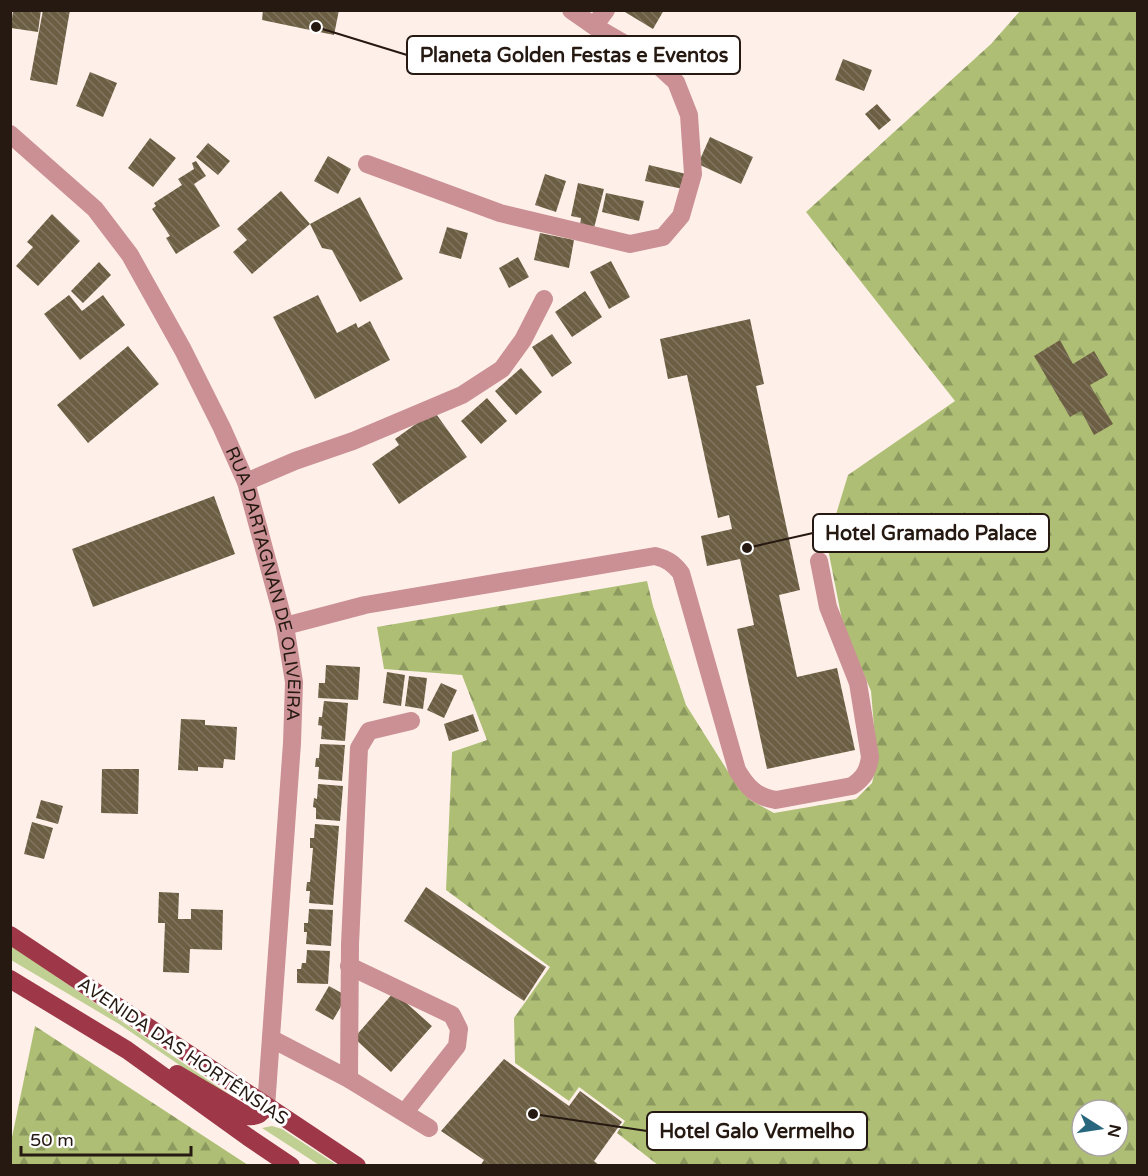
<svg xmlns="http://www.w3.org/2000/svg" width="1148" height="1176" font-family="'Varela Round',sans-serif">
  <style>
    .green { fill: #c0cf92 }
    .forest { fill: url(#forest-firs); fill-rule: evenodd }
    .building { fill: url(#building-back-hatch) }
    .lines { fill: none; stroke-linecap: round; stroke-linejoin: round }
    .minor { stroke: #cb9094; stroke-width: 18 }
    .major { stroke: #9e3848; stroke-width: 18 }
    .labels { text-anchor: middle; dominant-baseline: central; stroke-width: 6; stroke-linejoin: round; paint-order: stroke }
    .street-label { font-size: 18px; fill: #251912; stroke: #fff }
    .leader { fill: none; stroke: #251912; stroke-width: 2 }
    .callout-dot { fill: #251912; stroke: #fff; stroke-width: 2 }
    .callout { fill: #fff; stroke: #251912; stroke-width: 2 }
    .callout-label { font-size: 20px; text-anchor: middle; font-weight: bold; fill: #251912 }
  </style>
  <defs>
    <pattern id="forest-firs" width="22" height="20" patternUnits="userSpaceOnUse" patternTransform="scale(1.5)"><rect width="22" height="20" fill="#aebf75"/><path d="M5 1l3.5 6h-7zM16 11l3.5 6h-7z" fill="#8d9a5f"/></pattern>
    <pattern id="building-back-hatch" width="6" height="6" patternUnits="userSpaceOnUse" patternTransform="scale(1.5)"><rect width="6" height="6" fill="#6c5e42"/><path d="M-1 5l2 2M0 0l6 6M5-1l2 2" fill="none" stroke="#807560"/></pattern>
  </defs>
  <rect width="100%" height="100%" fill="#fef0e9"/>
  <path class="green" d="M 10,945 L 255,1112 L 231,1100 L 119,1024 L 11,960 Z
    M 272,1126 L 282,1129 L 337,1165 L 319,1165 L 262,1128 Z"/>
  <path class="forest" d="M 1020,11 L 1137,11 L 1137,1165 L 658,1165 L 617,1133 L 625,1121 L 579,1087 L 569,1101 L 515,1063 L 514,1018 L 550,967 L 446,890 L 452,752 L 487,740 L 462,675 L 384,669 L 377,627 L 647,581 L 653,606 L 686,705 L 734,781 L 750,800 L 774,813 L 856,799 L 872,783 L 877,763 L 871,691 L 843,625 L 827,544 L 848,475 L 955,401 L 806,212 L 991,44 ZM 1082,1110 L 1118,1110 L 1118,1146 L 1082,1146 Z
    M 35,1026 L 248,1165 L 11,1165 L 11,1142 Z"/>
  <path class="building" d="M 13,10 L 41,10 L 38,32 L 11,28 Z
    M 43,10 L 70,10 L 57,85 L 30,80 Z
    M 263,10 L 339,10 L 334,35 L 262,20 Z
    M 627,10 L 664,10 L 653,29 L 625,12 Z
    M 843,59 L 872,70 L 864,91 L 835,80 Z
    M 90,72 L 117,83 L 103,117 L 76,106 Z
    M 877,104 L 891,120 L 879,130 L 865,114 Z
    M 710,137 L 753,157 L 741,184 L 698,164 Z
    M 150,138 L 176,158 L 153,187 L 128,168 Z
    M 208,143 L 230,161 L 218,175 L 196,157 Z
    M 328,156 L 351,169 L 338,194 L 314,181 Z
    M 196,161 L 206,176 L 194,184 L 220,226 L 176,254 L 166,238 L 170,236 L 152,209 L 156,206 L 154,203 L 182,185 L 178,179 L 194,169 L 192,163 Z
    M 649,165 L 686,174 L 683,189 L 645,181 Z
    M 545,174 L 566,181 L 556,212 L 535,205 Z
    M 578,183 L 604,189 L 594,228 L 580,225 L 581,218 L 571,216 Z
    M 281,191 L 310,224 L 252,274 L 233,252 L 247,240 L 237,229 Z
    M 606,193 L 644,201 L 639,221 L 602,212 Z
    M 360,197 L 403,279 L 360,302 L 332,250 L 322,248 L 310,224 Z
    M 52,214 L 80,241 L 38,286 L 16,266 L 33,247 L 27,242 Z
    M 447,227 L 468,233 L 461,259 L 439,253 Z
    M 540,233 L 574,240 L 569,268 L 534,260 Z
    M 518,257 L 529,277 L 509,288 L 499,268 Z
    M 611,261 L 630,297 L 609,309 L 590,272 Z
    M 99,262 L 111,275 L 83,303 L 71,291 Z
    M 585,291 L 602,317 L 572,337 L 555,312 Z
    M 69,295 L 82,311 L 103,295 L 125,325 L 80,360 L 44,314 Z
    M 318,295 L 337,333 L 356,323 L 358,328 L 370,321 L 390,360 L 315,399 L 273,317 Z
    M 750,319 L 764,384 L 756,386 L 800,590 L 779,595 L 797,677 L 837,668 L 855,750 L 767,769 L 737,629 L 754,625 L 740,559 L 707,566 L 701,536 L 732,529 L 729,515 L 718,518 L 687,375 L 668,379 L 660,339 Z
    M 552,334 L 572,363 L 552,377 L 532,347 Z
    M 1060,340 L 1073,364 L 1094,351 L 1108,375 L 1090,385 L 1113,424 L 1094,435 L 1081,411 L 1070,417 L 1034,356 Z
    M 128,346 L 159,384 L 88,443 L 57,405 Z
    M 521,368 L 542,392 L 516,415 L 495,391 Z
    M 487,398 L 507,421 L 481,444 L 461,421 Z
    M 434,411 L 467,457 L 399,504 L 372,464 L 399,445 L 395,439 Z
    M 214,496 L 235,554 L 93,607 L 72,549 Z
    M 326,665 L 360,667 L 358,700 L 318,698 L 319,683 L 325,683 Z
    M 387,672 L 405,675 L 401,706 L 383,703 Z
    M 409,676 L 427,678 L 423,709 L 405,706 Z
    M 441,683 L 457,690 L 444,718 L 427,710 Z
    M 324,701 L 348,703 L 345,741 L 321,739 L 322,726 L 318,725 L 319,717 L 322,717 Z
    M 473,714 L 479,731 L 449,741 L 444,724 Z
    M 181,719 L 205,720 L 205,725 L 237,727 L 235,760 L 224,759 L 223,768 L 198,767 L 198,771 L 178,770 Z
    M 320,744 L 345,745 L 342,781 L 318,779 L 319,767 L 315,767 L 316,758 L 319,758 Z
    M 102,769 L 139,769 L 138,814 L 101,813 Z
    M 318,784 L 343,786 L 340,821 L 316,819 L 316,808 L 313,807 L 314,798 L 317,799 Z
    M 41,800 L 63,806 L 58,824 L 36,818 Z
    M 32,822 L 53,828 L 44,859 L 24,854 Z
    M 315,824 L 339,826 L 333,905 L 309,903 L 310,891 L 306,891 L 307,882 L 310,882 L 313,848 L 310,848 L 310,838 L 314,838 Z
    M 426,887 L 546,967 L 524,1001 L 404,921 Z
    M 159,892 L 179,893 L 178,919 L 191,919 L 191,909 L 223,910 L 222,950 L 190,949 L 189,973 L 163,972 L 165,923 L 158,923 Z
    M 309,909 L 333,910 L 331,946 L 306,944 L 307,932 L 304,932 L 304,923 L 308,923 Z
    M 307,950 L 330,951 L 328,984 L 297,983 L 297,969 L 301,969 L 302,963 L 306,963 Z
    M 329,986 L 347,996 L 333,1020 L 315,1010 Z
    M 394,992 L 432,1026 L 391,1072 L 354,1038 Z
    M 504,1059 L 569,1106 L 580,1091 L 622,1122 L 594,1161 L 600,1166 L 480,1166 L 484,1160 L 441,1131 Z"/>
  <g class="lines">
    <g class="minor">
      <path d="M 571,10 L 594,26 L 606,10"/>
      <path id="s1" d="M 10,134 L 95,209 L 130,255 L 183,350 L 222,428 L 246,482 L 285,626 L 294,682 L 292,743 L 266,1107"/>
      <path d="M 367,164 L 500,213 L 630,244 L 663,237 L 681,216 L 693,174 L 689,115 L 676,82 L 651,59 L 594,26"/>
      <path d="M 246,482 L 295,461 L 353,441 L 462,395 L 502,369 L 523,340 L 544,299"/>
      <path d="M 285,626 L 365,605 L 655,556 C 667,559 673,563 681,573 L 737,770 C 747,787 756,797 776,800 L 852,786 C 864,778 868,771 870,757 L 858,683 L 828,607 L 819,561"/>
      <path d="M 349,966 L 452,1015 L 459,1029 L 457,1046 L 405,1112"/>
      <path d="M 272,1039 L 349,1079 L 429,1128"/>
      <path d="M 349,1079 L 350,944 L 359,748 L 369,731 L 411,721"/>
    </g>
    <path class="major" d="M 10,935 L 357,1166
      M 10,979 L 127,1050 L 248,1137 L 291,1166
      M 177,1074 L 248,1116 C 258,1117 260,1114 266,1107"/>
  </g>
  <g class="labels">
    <g class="street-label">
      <text stroke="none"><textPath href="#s1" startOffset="530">RUA DARTAGNAN DE OLIVEIRA</textPath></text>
      <text transform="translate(183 1051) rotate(34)">AVENIDA DAS HORTÊNSIAS</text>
    </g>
  </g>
  <path class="leader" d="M316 27L407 55M747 548L813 533M533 1114L647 1131"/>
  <g class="callout-dot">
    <circle cx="316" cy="27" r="6"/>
    <circle cx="747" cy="548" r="6"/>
    <circle cx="533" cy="1114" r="6"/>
  </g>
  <g class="callout">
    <rect x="407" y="36" width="333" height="38" rx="6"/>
    <rect x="813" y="514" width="236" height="38" rx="6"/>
    <rect x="647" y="1112" width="220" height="38" rx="6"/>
  </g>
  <g class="callout-label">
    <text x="574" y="62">Planeta Golden Festas e Eventos</text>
    <text x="931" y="540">Hotel Gramado Palace</text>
    <text x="757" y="1138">Hotel Galo Vermelho</text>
  </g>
  <rect width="1148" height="1176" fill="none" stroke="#251912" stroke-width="24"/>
  <g transform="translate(1100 1128) rotate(102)"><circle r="28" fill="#ffffff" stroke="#a8a3a0" stroke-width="1.5"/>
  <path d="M0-4.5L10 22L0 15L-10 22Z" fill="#27667c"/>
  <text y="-9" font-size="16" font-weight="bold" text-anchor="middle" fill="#251912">N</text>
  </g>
  <path d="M21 1146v9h170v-9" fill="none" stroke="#251912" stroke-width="3"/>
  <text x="30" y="1146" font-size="18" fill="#251912" stroke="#ffffff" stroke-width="4.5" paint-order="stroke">50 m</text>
</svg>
